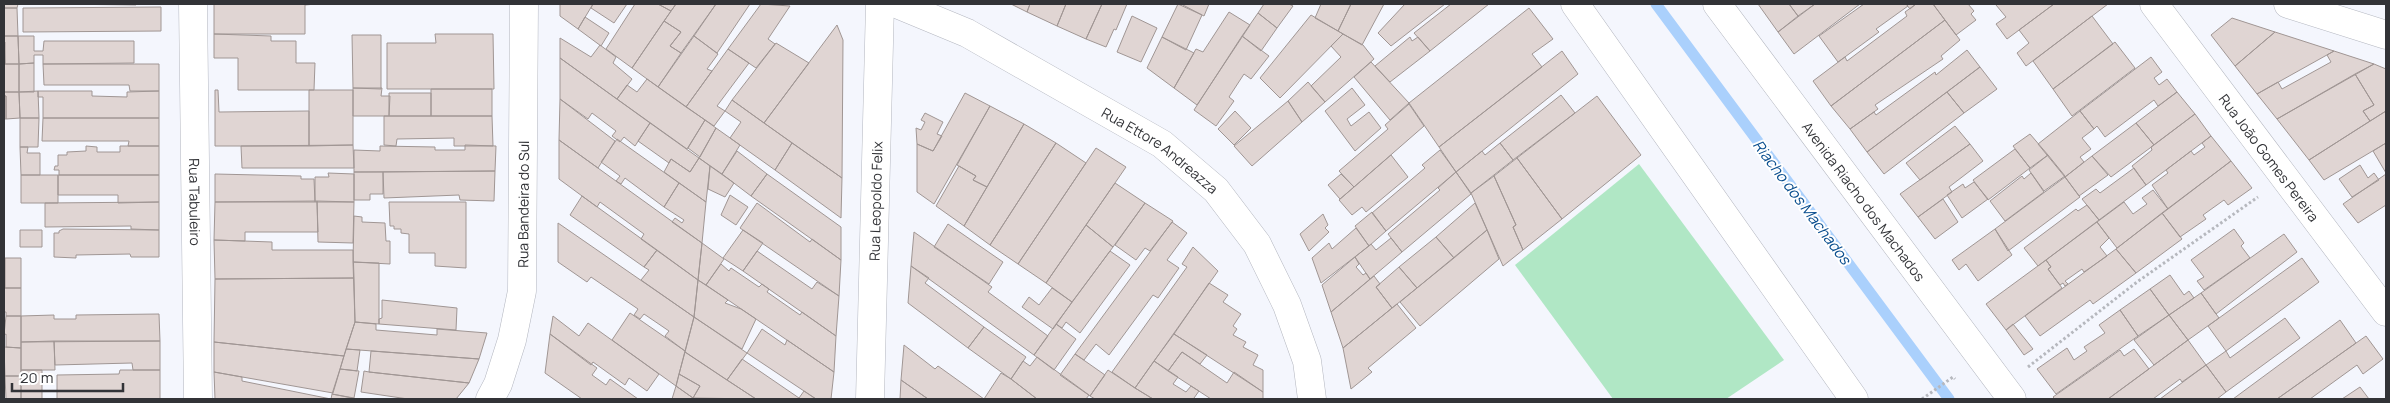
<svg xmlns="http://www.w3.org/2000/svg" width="2390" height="403" font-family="Manrope,sans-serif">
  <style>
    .green { fill: #b0e7c5 }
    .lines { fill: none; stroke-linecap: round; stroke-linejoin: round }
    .stream { stroke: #aad0fc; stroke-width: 11 }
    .building { fill: #e0d5d3; stroke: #a09694 }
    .minor-casing { stroke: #b4b7c0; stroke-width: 29 }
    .tertiary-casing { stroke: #b4b7c0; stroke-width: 29 }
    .path { stroke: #b6b8be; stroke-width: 3; stroke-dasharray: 2.5 2.5; stroke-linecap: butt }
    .minor { stroke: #fff; stroke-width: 28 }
    .tertiary { stroke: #fff; stroke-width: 28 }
    .labels { text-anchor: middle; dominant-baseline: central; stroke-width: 4; stroke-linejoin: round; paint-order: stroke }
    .street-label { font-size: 14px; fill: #323337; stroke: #fff }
    .water-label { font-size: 15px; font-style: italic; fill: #0a4e8e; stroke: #fff }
  </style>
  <rect width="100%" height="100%" fill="#f4f6fd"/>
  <path class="green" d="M 1639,164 L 1784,360 L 1726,399 L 1613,399 L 1515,265 Z"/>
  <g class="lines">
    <path class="stream" d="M 1656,4 L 1949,399"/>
  </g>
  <path class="building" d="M 4,4 L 18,4 L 17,8 L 4,8 Z
    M 54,4 L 136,4 L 136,5 Z
    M 214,4 L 316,4 L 305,5 L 305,34 L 214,34 Z
    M 560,4 L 593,4 L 578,29 L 560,16 Z
    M 593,4 L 627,4 L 614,23 L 591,8 Z
    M 635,4 L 658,4 L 671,11 L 632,68 L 606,49 Z
    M 658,4 L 676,4 L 671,11 Z
    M 676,4 L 716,4 L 681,53 L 670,46 L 681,32 L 664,21 Z
    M 716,4 L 750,4 L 717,53 L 694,36 Z
    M 761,4 L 790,6 L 768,39 L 775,44 L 756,68 L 728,49 Z
    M 1011,4 L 1030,4 L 1027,12 Z
    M 1030,4 L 1066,4 L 1057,26 L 1027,12 Z
    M 1066,4 L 1102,4 L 1086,39 L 1057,26 Z
    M 1102,4 L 1127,4 L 1116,30 L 1114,29 L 1106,47 L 1086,39 Z
    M 1178,4 L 1202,15 L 1186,50 L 1162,37 Z
    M 1181,4 L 1209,4 L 1204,16 Z
    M 1264,4 L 1289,4 L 1293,6 L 1277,28 L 1258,13 Z
    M 1321,4 L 1351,4 L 1338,31 L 1315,18 Z
    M 1351,4 L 1384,4 L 1362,45 L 1338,31 Z
    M 1405,4 L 1445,4 L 1391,46 L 1378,33 Z
    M 1451,4 L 1489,4 L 1430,51 L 1414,33 Z
    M 1758,4 L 1789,4 L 1798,16 L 1778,32 Z
    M 1789,4 L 1815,4 L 1798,16 Z
    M 1815,4 L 1860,4 L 1794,54 L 1778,32 Z
    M 1864,4 L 1906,4 L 1908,6 L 1876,29 L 1879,32 L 1838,62 L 1819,36 Z
    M 1906,4 L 1916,4 L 1910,9 Z
    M 1916,4 L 1933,4 L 1945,20 L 1831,106 L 1813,81 L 1845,57 L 1847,61 L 1907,16 L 1905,12 Z
    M 1933,4 L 1968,4 L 1974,11 L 1971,14 L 1976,20 L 1956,35 Z
    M 1997,4 L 2054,4 L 2007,39 L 1996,24 L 2006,17 L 1996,5 Z
    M 2054,4 L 2108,4 L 2026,66 L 2017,53 L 2029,43 L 2019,30 Z
    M 161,7 L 161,31 L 23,32 L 23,8 Z
    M 4,8 L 17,8 L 18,36 L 4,36 Z
    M 1529,8 L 1553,39 L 1532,54 L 1542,67 L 1439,147 L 1409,103 Z
    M 1229,12 L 1250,25 L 1197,105 L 1174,88 L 1196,49 L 1203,52 Z
    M 1258,13 L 1277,28 L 1261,51 L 1242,36 Z
    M 1311,15 L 1343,34 L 1280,98 L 1260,78 Z
    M 1132,16 L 1157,28 L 1141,62 L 1117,52 Z
    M 2092,16 L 2113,44 L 2053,89 L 2033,61 Z
    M 585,17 L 609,33 L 601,46 L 578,29 Z
    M 2232,18 L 2275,32 L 2235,66 L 2211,35 Z
    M 1945,20 L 1960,40 L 1941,56 L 1943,59 L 1875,105 L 1878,109 L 1850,129 L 1831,106 Z
    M 664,21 L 681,32 L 670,46 L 681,53 L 658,87 L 632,68 Z
    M 837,25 L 843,40 L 842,178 L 764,123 Z
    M 2275,32 L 2334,51 L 2257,94 L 2235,66 Z
    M 214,34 L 271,36 L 271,41 L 296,41 L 296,63 L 315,63 L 314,90 L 238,90 L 238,58 L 214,58 Z
    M 435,34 L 493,34 L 494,89 L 387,89 L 387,43 L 436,43 Z
    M 1343,34 L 1363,45 L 1374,59 L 1325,102 L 1311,86 L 1341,57 L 1331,46 Z
    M 352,35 L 381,35 L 381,89 L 353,88 Z
    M 4,36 L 18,36 L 19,64 L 5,64 Z
    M 18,36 L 34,36 L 34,51 L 43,51 L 44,41 L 134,41 L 134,63 L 43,64 L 43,55 L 34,55 L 34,63 L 19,64 Z
    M 694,36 L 718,54 L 707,69 L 712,71 L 686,107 L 658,87 Z
    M 1242,36 L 1269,56 L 1251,79 L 1244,74 L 1229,97 L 1234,101 L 1216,126 L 1194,110 Z
    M 1162,37 L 1194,53 L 1174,88 L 1147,68 Z
    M 1410,37 L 1412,41 L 1418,37 L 1430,51 L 1390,82 L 1375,66 Z
    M 560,38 L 591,57 L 600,45 L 616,57 L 613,63 L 632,79 L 617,99 L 560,58 Z
    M 4,42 L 5,42 L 5,64 L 4,64 Z
    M 2115,42 L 2135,68 L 2072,116 L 2053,89 Z
    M 776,43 L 809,63 L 764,123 L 732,100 Z
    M 728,49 L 749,63 L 717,106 L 725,111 L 714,126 L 686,107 Z
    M 1967,50 L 1980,67 L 1867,152 L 1850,129 L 1874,112 L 1876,115 L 1935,72 L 1936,75 Z
    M 1562,51 L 1578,74 L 1456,172 L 1439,147 Z
    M 2334,51 L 2374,64 L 2277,119 L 2257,94 L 2278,82 L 2282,89 L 2331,62 L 2327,55 Z
    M 2151,57 L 2162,72 L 2154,78 L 2159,85 L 2167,79 L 2177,92 L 2158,106 L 2154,100 L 2105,137 L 2097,126 L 2094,129 L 2080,111 Z
    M 560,58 L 650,123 L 635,146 L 624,137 L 620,142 L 612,136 L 616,131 L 592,113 L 588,119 L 560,99 Z
    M 1371,62 L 1409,103 L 1390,120 L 1354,77 Z
    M 34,63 L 34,92 L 19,92 L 19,64 Z
    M 4,64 L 19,64 L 19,92 L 4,92 Z
    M 43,64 L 159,64 L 159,91 L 130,91 L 129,85 L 44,85 Z
    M 2374,64 L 2386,69 L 2386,111 L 2370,121 L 2363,111 L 2374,105 L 2355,74 Z
    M 1980,67 L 1997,89 L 1964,113 L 1947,92 Z
    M 2355,74 L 2374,105 L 2363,111 L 2370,121 L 2309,160 L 2277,119 Z
    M 647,79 L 705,120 L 687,149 L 617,99 L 627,85 L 637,92 Z
    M 1308,82 L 1325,102 L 1302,122 L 1288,101 Z
    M 353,88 L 382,88 L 381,96 L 390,96 L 389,116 L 353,116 Z
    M 1352,88 L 1365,105 L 1347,119 L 1351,126 L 1369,112 L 1381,128 L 1355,151 L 1325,111 Z
    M 431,89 L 492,89 L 492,116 L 431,116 Z
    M 215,90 L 218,90 L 219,112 L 309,111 L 309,146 L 215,146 Z
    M 309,90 L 353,90 L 353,145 L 309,146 Z
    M 38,91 L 92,91 L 92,96 L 127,97 L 127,92 L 159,91 L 159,118 L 43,118 L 43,97 L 38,97 Z
    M 38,91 L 39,118 L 20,118 L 19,92 Z
    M 4,92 L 19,92 L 20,118 L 6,119 L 6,96 L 4,96 Z
    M 1947,92 L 1964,113 L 1884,174 L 1867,152 Z
    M 2177,92 L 2195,114 L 2154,145 L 2136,123 Z
    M 389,93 L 431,93 L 431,116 L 389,116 Z
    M 965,93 L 990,106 L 934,204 L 917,192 L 917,144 L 933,151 Z
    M 1561,95 L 1575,113 L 1513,160 L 1500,143 Z
    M 4,96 L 6,96 L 6,119 L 4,119 Z
    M 1597,96 L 1641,155 L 1562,219 L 1517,158 Z
    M 560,99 L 615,141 L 598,168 L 559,140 Z
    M 732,100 L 792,143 L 775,170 L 730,138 L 741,122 L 725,111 Z
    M 1288,101 L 1302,122 L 1252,166 L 1234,146 Z
    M 1409,104 L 1424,126 L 1354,187 L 1339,171 L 1388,129 L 1385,125 Z
    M 990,106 L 1024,124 L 987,187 L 973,180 L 976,176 L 957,165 Z
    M 1235,111 L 1251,128 L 1234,145 L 1218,129 Z
    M 2080,111 L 2094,129 L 2082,138 L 2091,149 L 2080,157 L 2084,162 L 2065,177 L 2038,144 Z
    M 2386,111 L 2386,143 L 2324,180 L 2309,160 Z
    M 925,113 L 943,122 L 937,134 L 942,136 L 933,151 L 917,144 L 916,128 L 921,130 L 925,122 L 921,120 Z
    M 2195,114 L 2211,136 L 2146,185 L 2132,166 L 2152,150 L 2151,147 Z
    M 384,116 L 492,116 L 493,146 L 454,146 L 454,138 L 397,139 L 396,146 L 384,145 Z
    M 20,118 L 39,118 L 38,147 L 20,147 Z
    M 43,118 L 159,118 L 159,146 L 128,146 L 129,141 L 42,141 Z
    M 705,120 L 716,128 L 700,157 L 688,148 Z
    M 650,123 L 699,158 L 690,172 L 671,159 L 669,163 L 638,141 Z
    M 2136,123 L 2154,145 L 2111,177 L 2092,156 Z
    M 1024,124 L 1056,143 L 990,245 L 964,226 Z
    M 1955,126 L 1970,144 L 1920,180 L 1906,163 Z
    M 716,128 L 740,145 L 722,174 L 699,158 Z
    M 2030,134 L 2048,155 L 2030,168 L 2013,146 Z
    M 2211,136 L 2231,161 L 2168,209 L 2152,185 L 2168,173 L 2166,170 L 2191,151 L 2194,155 L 2205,147 L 2202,143 Z
    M 617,139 L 679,183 L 664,207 L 625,178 L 621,184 L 616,181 L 620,176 L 601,162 Z
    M 559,140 L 702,243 L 698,280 L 641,239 L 644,234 L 600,202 L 597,207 L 559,179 Z
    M 792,143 L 842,178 L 841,218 L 775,170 Z
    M 1056,143 L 1086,163 L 1018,264 L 990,245 Z
    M 1500,143 L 1513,160 L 1471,193 L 1456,172 L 1482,151 L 1485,155 Z
    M 2386,143 L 2386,173 L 2373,151 Z
    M 1970,144 L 1983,161 L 1949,187 L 1952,192 L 1918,217 L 1900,194 Z
    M 353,145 L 354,168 L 242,168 L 241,146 Z
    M 465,145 L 496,146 L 495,171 L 354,172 L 354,150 L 380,151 L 380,146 L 435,147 L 435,150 L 465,150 Z
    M 86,146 L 97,147 L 97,152 L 120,152 L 120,146 L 159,146 L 159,175 L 59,175 L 59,170 L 54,170 L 55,166 L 58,166 L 58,155 L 67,155 L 67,152 L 86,151 Z
    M 20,147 L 28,147 L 27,153 L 40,153 L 40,175 L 21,175 Z
    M 1096,148 L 1126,167 L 1046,283 L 1018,264 Z
    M 2015,149 L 2030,168 L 1988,200 L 1973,180 Z
    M 1440,150 L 1456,172 L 1386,231 L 1372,213 L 1425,168 L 1422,165 Z
    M 737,151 L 767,174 L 751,196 L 722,174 Z
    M 1391,155 L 1408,177 L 1366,212 L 1362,207 L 1352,215 L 1339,200 Z
    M 2048,155 L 2065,176 L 2044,191 L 2029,170 Z
    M 2092,156 L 2108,175 L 2079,196 L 2065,177 Z
    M 699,158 L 710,166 L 706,202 L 664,172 L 671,159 L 690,172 Z
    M 1517,158 L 1562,219 L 1523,250 L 1513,227 L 1516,225 L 1494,176 Z
    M 2231,161 L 2252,188 L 2228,205 L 2224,200 L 2203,215 L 2206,219 L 2180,237 L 2162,213 Z
    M 2360,165 L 2368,178 L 2374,173 L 2379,180 L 2352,197 L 2339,179 Z
    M 710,166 L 734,183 L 725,197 L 708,189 Z
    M 959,166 L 976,176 L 973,180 L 987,187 L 964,226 L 936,206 Z
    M 2134,168 L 2146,185 L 2099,220 L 2082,199 L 2096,189 L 2100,193 Z
    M 495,171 L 494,201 L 460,200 L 459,195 L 384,198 L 383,172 Z
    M 354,172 L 383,172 L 383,194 L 370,194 L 370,200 L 354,200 Z
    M 1456,172 L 1471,194 L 1402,252 L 1388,234 L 1440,190 L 1438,188 Z
    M 328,173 L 354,174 L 354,202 L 315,202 L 315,177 L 329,177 Z
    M 2031,173 L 2044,192 L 2005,221 L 1990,201 L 2022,176 L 2024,179 Z
    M 215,174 L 301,176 L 301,179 L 314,179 L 315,202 L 215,202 Z
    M 767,174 L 841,227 L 841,260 L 751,196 Z
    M 1341,174 L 1354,187 L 1340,199 L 1328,185 Z
    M 2386,174 L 2386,205 L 2358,223 L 2343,204 Z
    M 21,175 L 58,175 L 58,203 L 21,203 Z
    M 58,175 L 159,175 L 159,202 L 118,203 L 118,195 L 58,195 Z
    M 1494,176 L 1516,225 L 1513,227 L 1523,250 L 1503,266 L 1471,193 Z
    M 2065,177 L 2080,197 L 2008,251 L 1995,229 Z
    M 1974,182 L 1988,199 L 1962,218 L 1947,195 L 1963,184 L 1965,188 Z
    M 679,183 L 706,202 L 702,243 L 672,222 L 675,218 L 682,223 L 684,220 L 664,207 Z
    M 1115,183 L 1145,203 L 1113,247 L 1086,225 Z
    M 2153,190 L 2168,209 L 2117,248 L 2097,222 L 2124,202 L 2133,214 L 2147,204 L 2142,198 Z
    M 730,195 L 748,207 L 736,225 L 721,215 Z
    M 582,196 L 657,250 L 644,267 L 570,215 Z
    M 1943,199 L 1958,222 L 1935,239 L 1918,217 Z
    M 317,201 L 354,202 L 353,243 L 318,242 Z
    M 317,201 L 318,232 L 245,232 L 245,241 L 214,240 L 215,202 Z
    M 159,202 L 159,230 L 131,229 L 131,226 L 45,227 L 45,203 Z
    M 389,202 L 466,202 L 466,268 L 435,266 L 435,253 L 409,253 L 409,234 L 401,233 L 401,229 L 394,229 L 394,226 L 390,226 Z
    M 757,203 L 810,242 L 812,239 L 841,260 L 839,296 L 740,228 Z
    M 1145,203 L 1173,221 L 1150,251 L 1145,248 L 1136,260 L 1115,245 Z
    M 1475,203 L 1487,230 L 1454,258 L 1436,237 Z
    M 2087,205 L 2099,220 L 2038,266 L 2024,248 L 2076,209 L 2078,211 Z
    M 1372,212 L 1386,231 L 1369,246 L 1355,226 Z
    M 2162,213 L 2182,239 L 2136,273 L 2116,249 Z
    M 1323,214 L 1328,225 L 1325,228 L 1329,232 L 1309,251 L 1300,234 Z
    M 354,216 L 362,217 L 362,222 L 385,223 L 386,241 L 390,241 L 390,264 L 353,262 Z
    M 1172,222 L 1187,233 L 1167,260 L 1179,268 L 1158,298 L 1153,295 L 1109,355 L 1096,344 L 1084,360 L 1075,354 Z
    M 2097,222 L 2109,238 L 2100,247 L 2107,256 L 2084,272 L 2082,269 L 2065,281 L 2068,284 L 2065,286 L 2063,283 L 2060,285 L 2048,269 L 2051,267 L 2046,260 Z
    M 558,223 L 694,317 L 685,351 L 665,336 L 669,331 L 644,314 L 640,319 L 634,315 L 638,309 L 591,277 L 587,282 L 558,262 Z
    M 948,224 L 1003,262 L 989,284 L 934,247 Z
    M 1086,225 L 1113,247 L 1072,302 L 1046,283 Z
    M 1356,228 L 1369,246 L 1321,283 L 1312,258 L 1329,243 L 1332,249 Z
    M 63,229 L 159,230 L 159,257 L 131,257 L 130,254 L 76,255 L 76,258 L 54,257 L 54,233 L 59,233 L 59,231 Z
    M 1995,229 L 2012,255 L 1978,281 L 1966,264 L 1959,270 L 1952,260 Z
    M 2234,229 L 2244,243 L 2241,246 L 2250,258 L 2204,290 L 2197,281 L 2204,277 L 2191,260 Z
    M 20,230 L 42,230 L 42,247 L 20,247 Z
    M 743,230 L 763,243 L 743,271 L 723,258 Z
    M 1487,230 L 1499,259 L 1420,326 L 1400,302 Z
    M 914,232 L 992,287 L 988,292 L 1048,336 L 1034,355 L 911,266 Z
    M 2284,234 L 2297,252 L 2216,314 L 2201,293 Z
    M 1436,237 L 1454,258 L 1417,288 L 1399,267 Z
    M 1391,238 L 1402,252 L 1370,279 L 1355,257 L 1371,244 L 1376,250 Z
    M 214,240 L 272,242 L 272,250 L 353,250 L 354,278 L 215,279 Z
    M 702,243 L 724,259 L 706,285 L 698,280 Z
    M 1193,247 L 1218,271 L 1135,388 L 1112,372 L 1187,267 L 1182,264 Z
    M 2116,249 L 2136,273 L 2093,304 L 2090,300 L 2040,336 L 2025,316 Z
    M 657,250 L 698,280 L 694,317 L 641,280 L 649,270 L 644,267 Z
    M 757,251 L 812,289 L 817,282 L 839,296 L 836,336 L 743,271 Z
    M 1110,251 L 1130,265 L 1080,333 L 1066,322 L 1062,328 L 1056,324 Z
    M 1355,257 L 1359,264 L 1356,267 L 1363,275 L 1366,273 L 1370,279 L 1331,312 L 1322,285 Z
    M 5,258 L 21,258 L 21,288 L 5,288 Z
    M 2302,258 L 2319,282 L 2226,351 L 2208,326 Z
    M 2046,260 L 2051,267 L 2048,269 L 2062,288 L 2006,330 L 1986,304 Z
    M 353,262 L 379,263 L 379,324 L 355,322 Z
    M 721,264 L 729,271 L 731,268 L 759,287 L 762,284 L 769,289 L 767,292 L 800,315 L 802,312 L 836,336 L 834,372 L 706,285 Z
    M 911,266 L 929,278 L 925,283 L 984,327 L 968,348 L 908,303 Z
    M 1399,267 L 1417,288 L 1392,308 L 1376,287 Z
    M 2170,275 L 2184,295 L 2189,291 L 2194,298 L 2169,315 L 2150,289 Z
    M 1374,276 L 1380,284 L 1376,287 L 1392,308 L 1343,348 L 1331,312 Z
    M 354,278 L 355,322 L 344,356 L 214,342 L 215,279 Z
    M 698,280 L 728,300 L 725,303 L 741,309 L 756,319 L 742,349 L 694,317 Z
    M 1209,283 L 1228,295 L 1223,302 L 1241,314 L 1233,326 L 1237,329 L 1233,335 L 1246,342 L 1243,347 L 1258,355 L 1253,365 L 1263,370 L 1263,392 L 1174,334 Z
    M 4,288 L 21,288 L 21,316 L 6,316 L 6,312 L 4,312 Z
    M 1052,288 L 1072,302 L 1053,329 L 1022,307 L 1029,297 L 1039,305 Z
    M 2150,289 L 2169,315 L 2138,336 L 2120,310 Z
    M 2201,293 L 2219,318 L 2188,340 L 2169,315 Z
    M 382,300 L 457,308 L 456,330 L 379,324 L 379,319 L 382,318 Z
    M 1397,304 L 1416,328 L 1368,368 L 1372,372 L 1351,389 L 1343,348 Z
    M 2120,310 L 2138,336 L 2056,394 L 2037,369 L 2067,348 L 2074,360 L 2087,351 L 2084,347 L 2105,333 L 2099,325 Z
    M 630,313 L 685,351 L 676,386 L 612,340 Z
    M 159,314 L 160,341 L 21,342 L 21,316 L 54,315 L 54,319 L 76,319 L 76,315 Z
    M 2169,315 L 2188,340 L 2154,365 L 2134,340 Z
    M 6,316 L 21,316 L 21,348 L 6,347 L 6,334 L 4,335 Z
    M 553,316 L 579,336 L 588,323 L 659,374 L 647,391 L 629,378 L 625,385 L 593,362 L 591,365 L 550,334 Z
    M 694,317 L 747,353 L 727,380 L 685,352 Z
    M 2285,318 L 2300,338 L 2226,392 L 2206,365 L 2226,351 L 2230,358 Z
    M 2340,320 L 2356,343 L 2277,399 L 2233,399 Z
    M 355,322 L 376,324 L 376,330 L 437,335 L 437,329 L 487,333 L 479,359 L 346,349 Z
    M 1056,324 L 1076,339 L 1054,370 L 1034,355 Z
    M 2013,324 L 2033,349 L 2024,355 L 2006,330 Z
    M 984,327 L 1026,357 L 1011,379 L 968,348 Z
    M 762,329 L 785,345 L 787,340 L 834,372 L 831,399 L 816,399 L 747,353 Z
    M 550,334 L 597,368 L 592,375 L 606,385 L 610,379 L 638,399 L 582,399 L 545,373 Z
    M 1174,334 L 1207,355 L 1200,364 L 1182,352 L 1168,371 L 1154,361 Z
    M 2366,336 L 2383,359 L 2363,374 L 2357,365 L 2310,399 L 2277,399 Z
    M 2188,340 L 2206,365 L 2182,382 L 2180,379 L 2153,399 L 2108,399 Z
    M 54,341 L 160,341 L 160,370 L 133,370 L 132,363 L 55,365 Z
    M 54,341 L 55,370 L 21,370 L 21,342 Z
    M 214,342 L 344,356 L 333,393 L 214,372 Z
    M 904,345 L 935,369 L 938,366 L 984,399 L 928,399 L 901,380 Z
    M 4,347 L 21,348 L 21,376 L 5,376 Z
    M 346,349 L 360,350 L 357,371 L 340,369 Z
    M 2134,349 L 2149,369 L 2108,399 L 2055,399 L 2053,397 L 2120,350 L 2124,356 Z
    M 371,351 L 479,359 L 469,383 L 369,372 Z
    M 685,352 L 727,380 L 756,399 L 693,398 L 700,386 L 679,374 Z
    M 1182,352 L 1227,383 L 1234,372 L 1263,392 L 1263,399 L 1211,399 L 1168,371 Z
    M 1075,354 L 1105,375 L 1090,396 L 1060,375 Z
    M 1037,357 L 1089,395 L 1086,399 L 1037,399 L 1011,379 L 1023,361 L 1030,366 Z
    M 742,359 L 799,398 L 804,391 L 816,399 L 756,399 L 727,380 Z
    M 1154,361 L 1178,377 L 1173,384 L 1186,392 L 1191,386 L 1199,391 L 1194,398 L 1195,399 L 1153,399 L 1135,388 Z
    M 2206,365 L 2226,392 L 2217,399 L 2160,399 Z
    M 340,369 L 359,371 L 354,398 L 332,394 Z
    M 21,370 L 42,370 L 42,399 L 21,399 Z
    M 120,370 L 160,370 L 160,399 L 57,399 L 57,375 L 119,374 Z
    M 1108,370 L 1135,388 L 1153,399 L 1095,399 L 1090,396 Z
    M 364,371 L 369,372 L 469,383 L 456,399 L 408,399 L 361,392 Z
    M 214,372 L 242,377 L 242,381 L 331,399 L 215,399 Z
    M 1001,373 L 1011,379 L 1037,399 L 984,399 Z
    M 679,374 L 700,386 L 693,398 L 676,386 Z
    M 5,376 L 21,376 L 21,399 L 6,399 Z
    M 901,380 L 928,399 L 900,399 Z
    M 676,386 L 693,398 L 695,399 L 672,399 Z
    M 2360,387 L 2369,399 L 2342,399 Z
    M 332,394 L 357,399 L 331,399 Z"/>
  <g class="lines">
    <g class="minor-casing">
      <g id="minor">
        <path id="s1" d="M 193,4 L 198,399"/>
        <path id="s2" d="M 897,4 L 967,33 L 1162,144 L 1216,190 L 1257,244 L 1287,305 L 1307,361 L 1312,399"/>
        <path id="s3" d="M 2154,4 L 2386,312"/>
        <path d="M 2288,4 L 2386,35"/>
        <path id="s4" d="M 490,399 L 498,384 L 512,340 L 522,291 L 524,4"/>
        <path id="s5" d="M 870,399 L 880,4"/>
      </g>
    </g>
    <g class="tertiary-casing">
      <g id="tertiary">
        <path d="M 1575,4 L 1854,399"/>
        <path id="s6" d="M 1717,4 L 2012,399"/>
      </g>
    </g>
    <path class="path" d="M 2028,367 L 2137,282 L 2258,197
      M 1922,399 L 1953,377 L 1955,379"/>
    <use href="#minor" class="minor"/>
    <use href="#tertiary" class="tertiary"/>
  </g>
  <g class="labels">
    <g class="street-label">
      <text stroke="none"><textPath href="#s2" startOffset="302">Rua Ettore Andreazza</textPath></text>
      <text stroke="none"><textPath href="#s3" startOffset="192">Rua João Gomes Pereira</textPath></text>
      <text stroke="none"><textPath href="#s5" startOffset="198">Rua Leopoldo Felix</textPath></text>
      <text stroke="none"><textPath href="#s1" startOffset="198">Rua Tabuleiro</textPath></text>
      <text stroke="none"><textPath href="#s6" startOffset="246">Avenida Riacho dos Machados</textPath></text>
      <text stroke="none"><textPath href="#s4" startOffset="200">Rua Bandeira do Sul</textPath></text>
    </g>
    <g class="water-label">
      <text transform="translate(1802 202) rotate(53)">Riacho dos Machados</text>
    </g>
  </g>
  <rect width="2390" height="403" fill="none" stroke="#323337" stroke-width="10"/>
  <path d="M12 383v8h111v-8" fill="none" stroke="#323337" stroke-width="2.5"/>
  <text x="20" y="383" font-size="15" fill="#323337" stroke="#ffffff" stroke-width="4" paint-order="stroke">20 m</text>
</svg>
